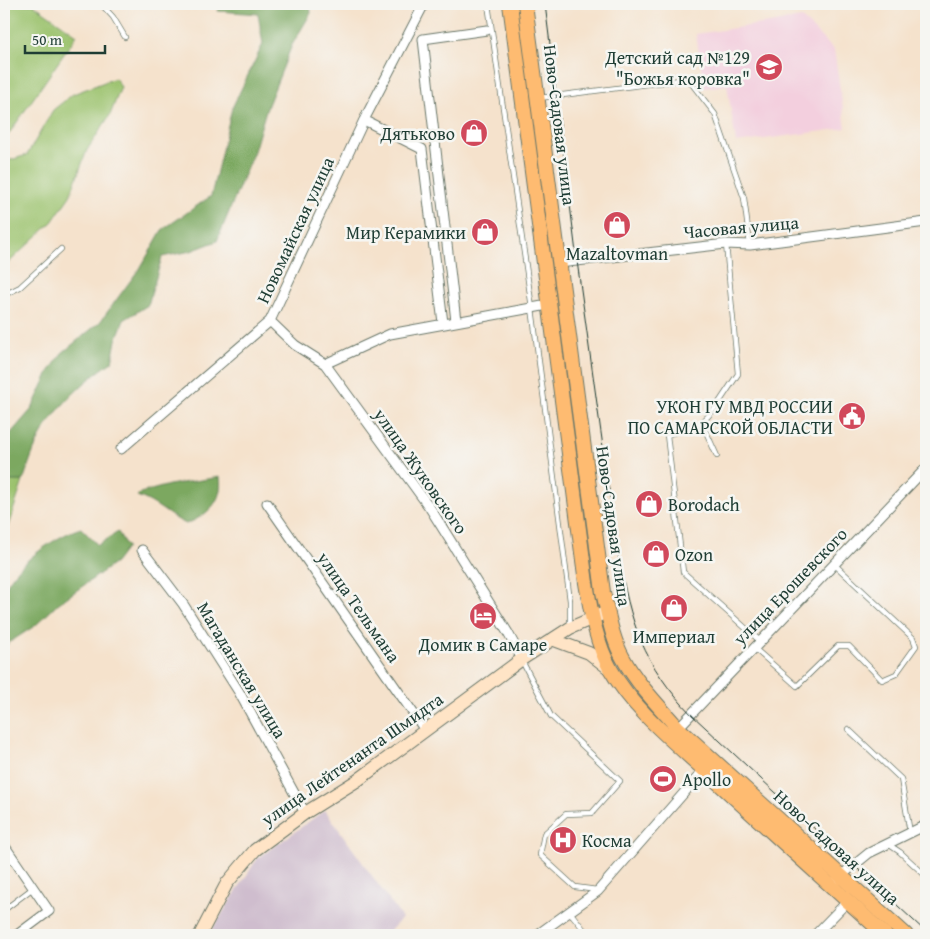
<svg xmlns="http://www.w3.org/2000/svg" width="930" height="939" font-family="'Gentium Book Plus',serif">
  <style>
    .built { fill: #f3cfde }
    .industrial { fill: #cfbdce }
    .green { fill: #9bc26d; stroke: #5d8050 }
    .forest { fill: #7ca860; stroke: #4e724a }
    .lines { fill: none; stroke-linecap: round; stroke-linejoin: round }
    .lane-casing { stroke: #6a7769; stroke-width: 6 }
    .street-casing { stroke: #6a7769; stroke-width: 11 }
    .secondary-casing { stroke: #6a7769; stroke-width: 14 }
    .primary-casing { stroke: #6a7769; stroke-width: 16 }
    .lane { stroke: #fff; stroke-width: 4.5 }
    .street { stroke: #fff; stroke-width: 9 }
    .secondary { stroke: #ffe4c6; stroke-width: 12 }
    .primary { stroke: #febb71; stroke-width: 14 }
    .tram { stroke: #1f3d34; stroke-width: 1 }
    .labels { text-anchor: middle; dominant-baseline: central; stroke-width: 5; stroke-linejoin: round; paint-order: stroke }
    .poi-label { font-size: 18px; fill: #1f3d34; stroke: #f6f6f2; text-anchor: end }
    .street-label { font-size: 18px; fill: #1f3d34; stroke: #f6f6f2 }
  </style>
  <rect width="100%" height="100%" fill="#f6f6f2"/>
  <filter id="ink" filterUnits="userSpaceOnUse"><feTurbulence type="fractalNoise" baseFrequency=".02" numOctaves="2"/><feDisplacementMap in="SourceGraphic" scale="10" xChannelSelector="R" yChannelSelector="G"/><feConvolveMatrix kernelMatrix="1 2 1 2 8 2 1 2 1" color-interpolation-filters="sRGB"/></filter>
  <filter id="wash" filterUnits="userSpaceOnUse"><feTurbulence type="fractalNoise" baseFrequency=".0096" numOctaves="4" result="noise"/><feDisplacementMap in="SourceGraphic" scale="20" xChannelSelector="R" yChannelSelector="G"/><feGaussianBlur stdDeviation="1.12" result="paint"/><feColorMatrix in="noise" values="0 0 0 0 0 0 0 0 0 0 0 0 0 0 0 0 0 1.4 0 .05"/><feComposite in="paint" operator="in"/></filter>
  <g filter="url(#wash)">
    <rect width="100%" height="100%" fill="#f5e2cc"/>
    <path class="built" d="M 802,18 L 834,50 L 846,128 L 736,143 L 727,85 L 704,88 L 696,34 Z"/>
    <path class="industrial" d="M 325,810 L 402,918 L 386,935 L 210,935 L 213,928 L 257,859 Z"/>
    <path class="green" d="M 9,4 L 33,4 L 77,35 L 4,141 L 4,12 Z
      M 115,78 L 121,87 L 110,115 L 87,150 L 70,196 L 52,222 L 4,267 L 4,162 L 27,155 L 53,110 L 73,94 Z
      M 4,481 L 23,481 L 4,538 Z"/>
    <path class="forest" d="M 220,4 L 310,4 L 311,13 L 292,45 L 266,110 L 254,151 L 217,241 L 191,251 L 162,257 L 148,305 L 124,320 L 116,340 L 112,362 C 84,381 54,409 38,441 C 32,453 28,467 23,481 L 4,481 L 4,441 L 31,410 L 49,372 L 62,353 L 100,322 L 142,265 L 162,230 L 211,196 L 232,108 L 263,44 L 258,14 L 218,11 Z
      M 220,477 C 224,502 206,516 186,524 C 167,515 157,503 137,496 L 140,493 L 169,485 Z
      M 81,528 L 98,545 L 118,532 L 127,547 L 115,563 L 59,603 L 36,625 L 4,646 C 4,633 1,603 4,592 C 11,567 57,535 81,528 Z"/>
  </g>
  <g filter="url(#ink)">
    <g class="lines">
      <g class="lane-casing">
        <path id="lane" d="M 101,4 L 113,17 L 125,37
          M 488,4 L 532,308 L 570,601 L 570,627
          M 539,98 L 688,79 L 715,114 L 744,198 L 750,245
          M 726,244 L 738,374 L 716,407 L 702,423 L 667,435 L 683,572 L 760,641
          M 4,295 L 20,287 L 61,249
          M 702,423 L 717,456
          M 754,648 L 797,686 L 838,646 L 849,646 L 882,680 L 896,674 L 916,646 L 913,638 L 834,564
          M 522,661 L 551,716 L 620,781 L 592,813 L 566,814 L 544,834 L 540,855 L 575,887 L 597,890
          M 848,729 L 901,779 L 910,833
          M 888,844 L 900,852 L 926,876
          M 4,910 L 33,888
          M 570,912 L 588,935"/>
      </g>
      <g class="street-casing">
        <path id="street" d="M 364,120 L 422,149 L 443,323
          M 559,263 L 726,244 L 750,245 L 926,222
          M 270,321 L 295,345 L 325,364 L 430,508 L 508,633 L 522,659
          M 456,321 L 423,39 L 487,30
          M 325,364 L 390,334 L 548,305
          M 121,449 L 270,321 L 364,120 L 424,4
          M 267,503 L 425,730
          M 142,550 L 183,604 L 239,692 L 305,813
          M 678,728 L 926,468
          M 4,845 L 49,911 L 17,935
          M 837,879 L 869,853 L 926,825
          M 537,935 L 598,891 L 704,770
          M 815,935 L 848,901"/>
      </g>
      <g class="secondary-casing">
        <path id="secondary" d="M 554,640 L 589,653 L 611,670
          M 200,935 L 227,883 L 255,850 L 305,813 L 358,780 L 522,659 L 570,628 L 607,612"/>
      </g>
      <g class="primary-casing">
        <path id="primary" d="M 510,4 L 586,583 C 591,612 596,643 611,670 C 635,712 677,744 712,777 C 769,830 827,882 885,935
          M 525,4 L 603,592 C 608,613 612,639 623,658 C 637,684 659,706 678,728 L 906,935"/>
      </g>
      <use href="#lane" class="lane"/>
      <use href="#street" class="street"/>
      <use href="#secondary" class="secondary"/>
      <use href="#primary" class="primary"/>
      <path class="tram" d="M 545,4 L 577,261 L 618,554 C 631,624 642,663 692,715 L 926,932"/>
    </g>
  </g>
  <defs>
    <g id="school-disc" transform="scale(1.4375)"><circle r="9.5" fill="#d1495b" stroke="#f6f6f2"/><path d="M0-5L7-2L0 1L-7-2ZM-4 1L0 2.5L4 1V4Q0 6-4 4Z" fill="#fff"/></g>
    <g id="shop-disc" transform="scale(1.4375)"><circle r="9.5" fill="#d1495b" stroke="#f6f6f2"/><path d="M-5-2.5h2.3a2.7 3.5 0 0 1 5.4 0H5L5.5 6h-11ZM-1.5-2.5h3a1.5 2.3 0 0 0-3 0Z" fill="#fff"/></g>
    <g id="civic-disc" transform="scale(1.4375)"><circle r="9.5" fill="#d1495b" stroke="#f6f6f2"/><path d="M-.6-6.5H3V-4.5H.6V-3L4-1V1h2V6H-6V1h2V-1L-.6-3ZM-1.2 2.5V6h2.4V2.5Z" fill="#fff"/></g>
    <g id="hotel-disc" transform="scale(1.4375)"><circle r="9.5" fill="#d1495b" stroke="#f6f6f2"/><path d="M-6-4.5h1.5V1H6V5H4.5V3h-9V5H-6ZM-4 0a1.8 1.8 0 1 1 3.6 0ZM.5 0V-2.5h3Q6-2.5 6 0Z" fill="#fff"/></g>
    <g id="stadium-disc" transform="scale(1.4375)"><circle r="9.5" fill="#d1495b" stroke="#f6f6f2"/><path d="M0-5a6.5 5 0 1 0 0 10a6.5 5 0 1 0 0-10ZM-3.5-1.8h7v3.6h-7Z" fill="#fff"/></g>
    <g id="hospital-disc" transform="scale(1.4375)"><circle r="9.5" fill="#d1495b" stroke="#f6f6f2"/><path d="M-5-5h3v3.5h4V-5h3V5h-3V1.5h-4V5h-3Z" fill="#fff"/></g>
  </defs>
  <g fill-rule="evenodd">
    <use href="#school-disc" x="769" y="67"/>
    <use href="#shop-disc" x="474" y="133"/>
    <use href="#shop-disc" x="617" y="225"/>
    <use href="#shop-disc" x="485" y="232"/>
    <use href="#civic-disc" x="852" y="416"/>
    <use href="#shop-disc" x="649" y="504"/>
    <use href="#shop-disc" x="656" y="554"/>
    <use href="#shop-disc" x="674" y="608"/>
    <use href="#hotel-disc" x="483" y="616"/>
    <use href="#stadium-disc" x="663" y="779"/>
    <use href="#hospital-disc" x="563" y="840"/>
  </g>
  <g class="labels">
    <g class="poi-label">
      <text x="750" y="57">Детский сад №129<tspan x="750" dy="21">"Божья коровка"</tspan></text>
      <text x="455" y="133">Дятьково</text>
      <text x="466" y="232">Мир Керамики</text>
      <text x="617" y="253" text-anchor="middle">Mazaltovman</text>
      <text x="833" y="406">УКОН ГУ МВД РОССИИ<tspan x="833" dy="21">ПО САМАРСКОЙ ОБЛАСТИ</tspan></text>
      <text x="668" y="504" text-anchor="start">Borodach</text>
      <text x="675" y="554" text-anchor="start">Ozon</text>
      <text x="674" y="636" text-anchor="middle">Империал</text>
      <text x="483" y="644" text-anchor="middle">Домик в Самаре</text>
      <text x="682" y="779" text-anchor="start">Apollo</text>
      <text x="582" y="840" text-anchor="start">Косма</text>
    </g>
    <g class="street-label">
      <text transform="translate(560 125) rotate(83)">Ново-Садовая улица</text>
      <text transform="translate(741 227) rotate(-5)">Часовая улица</text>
      <text transform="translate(295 230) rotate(-65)">Новомайская улица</text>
      <text transform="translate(421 471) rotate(55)">улица Жуковского</text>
      <text transform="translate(614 526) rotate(82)">Ново-Садовая улица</text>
      <text transform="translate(790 586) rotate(-46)">улица Ерошевского</text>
      <text transform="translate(359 607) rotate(55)">улица Тельмана</text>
      <text transform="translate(242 670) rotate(59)">Магаданская улица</text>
      <text transform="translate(352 759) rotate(-35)">улица Лейтенанта Шмидта</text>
      <text transform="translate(837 847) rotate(42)">Ново-Садовая улица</text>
    </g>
  </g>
  <rect width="930" height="939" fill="none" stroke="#f6f6f2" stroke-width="20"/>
  <path d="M25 45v8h80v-8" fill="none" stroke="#1f3d34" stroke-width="2.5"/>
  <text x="32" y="45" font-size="15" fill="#1f3d34" stroke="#f6f6f2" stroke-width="4" paint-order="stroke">50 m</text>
</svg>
